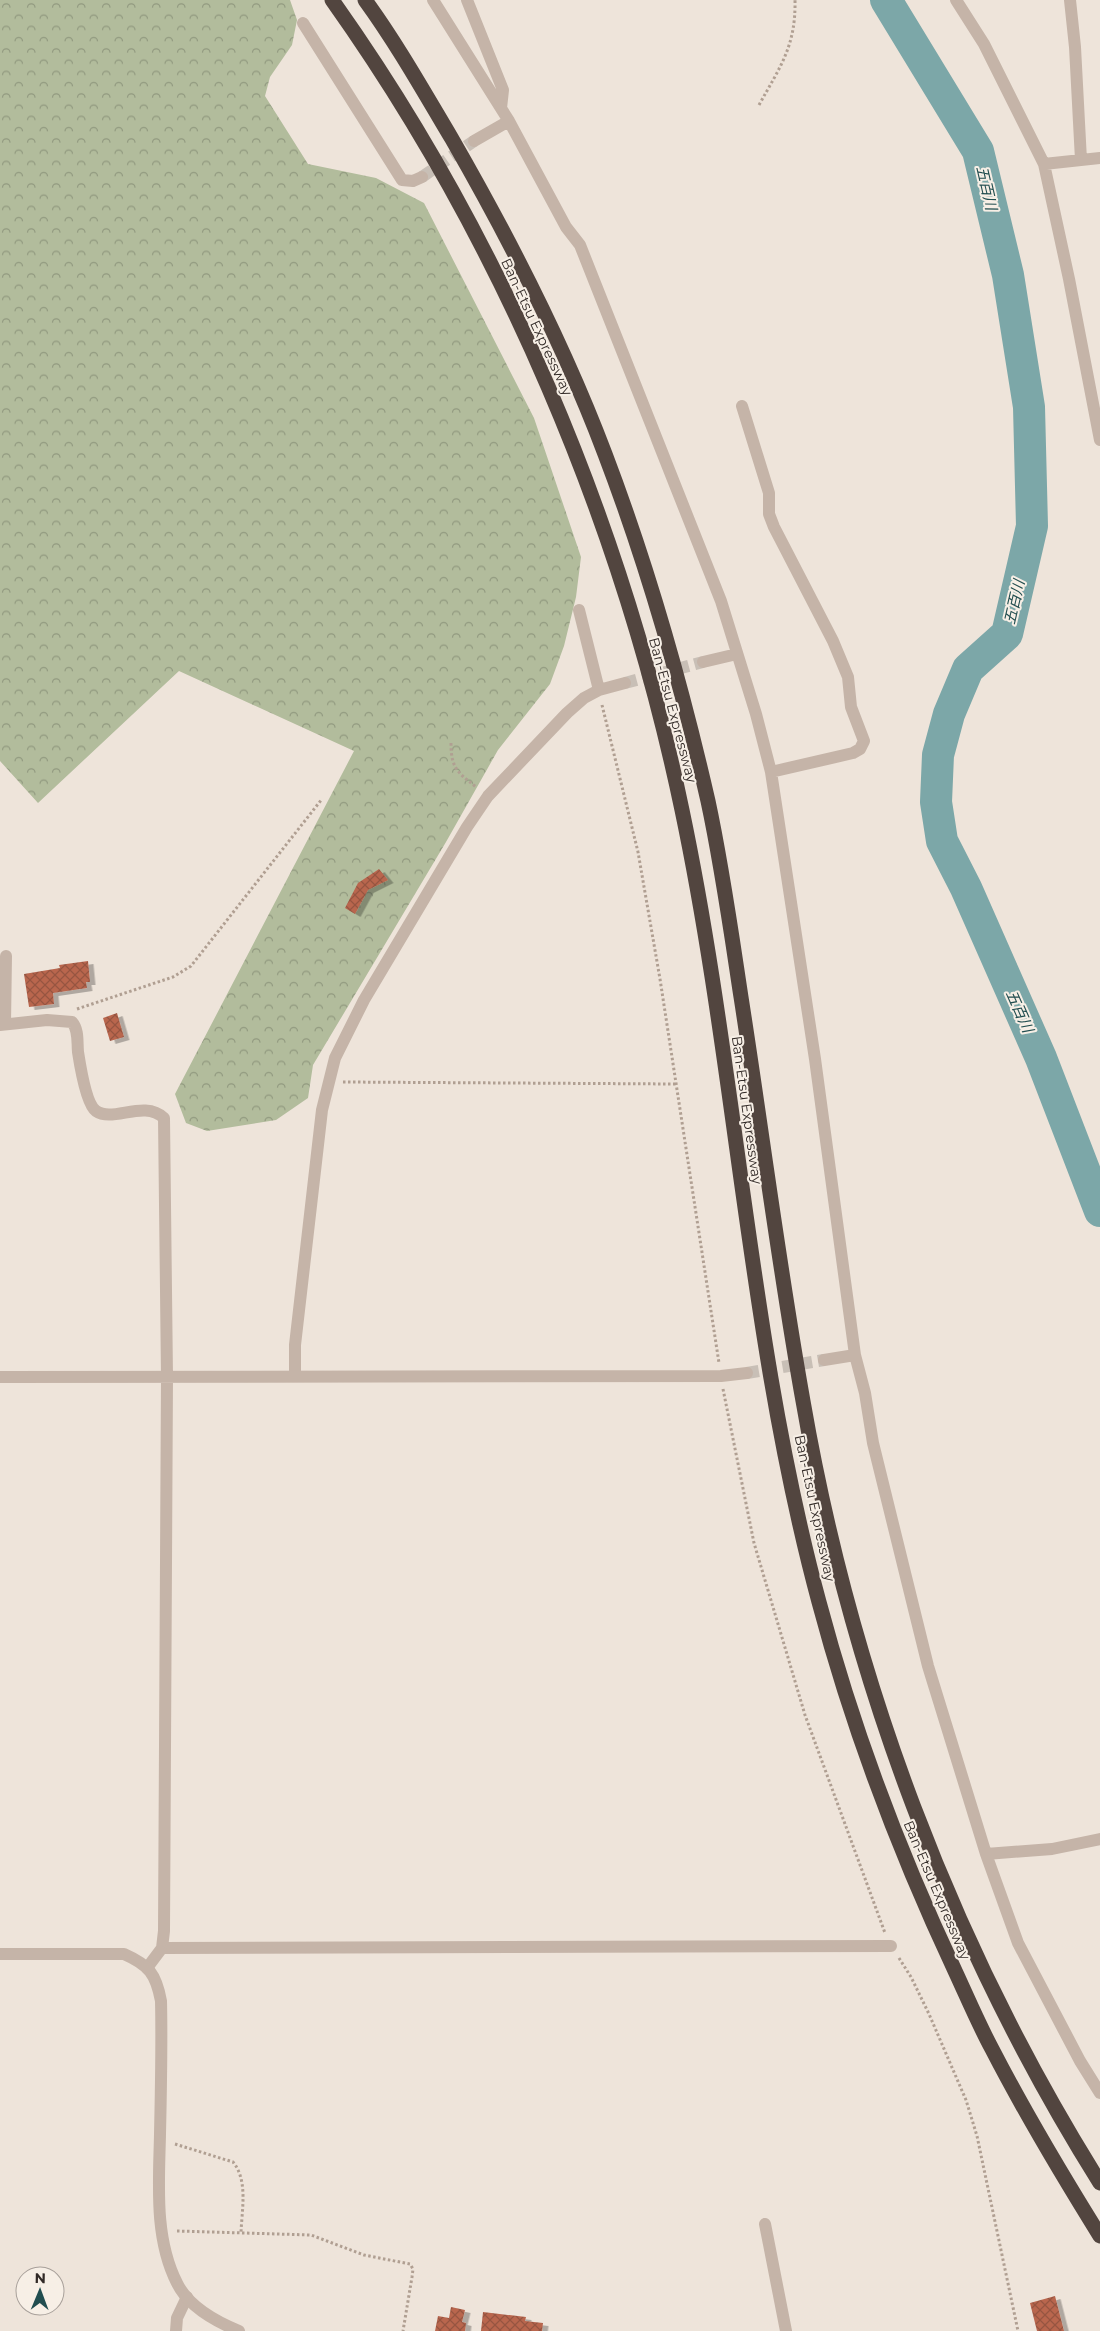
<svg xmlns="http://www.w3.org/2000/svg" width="1100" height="2331" font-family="Montserrat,'Noto Sans JP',sans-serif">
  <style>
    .forest { fill: url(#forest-crowns) }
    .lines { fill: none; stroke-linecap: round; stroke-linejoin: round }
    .river { stroke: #7ca7a8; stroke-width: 32 }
    .building { fill: url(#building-cross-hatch); filter: url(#shadow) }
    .minor-tunnel { stroke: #c8bfb6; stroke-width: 12; stroke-dasharray: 12 6; stroke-linecap: butt }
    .path { stroke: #b09f92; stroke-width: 3; stroke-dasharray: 2.5 2.5; stroke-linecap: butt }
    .minor { stroke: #c5b4a8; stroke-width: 12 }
    .tertiary { stroke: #c5b4a8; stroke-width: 12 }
    .motorway { stroke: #52453f; stroke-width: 15 }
    .labels { text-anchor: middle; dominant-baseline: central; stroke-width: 4; stroke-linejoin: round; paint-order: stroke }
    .street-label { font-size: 14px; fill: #322a27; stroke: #f7efe6 }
    .water-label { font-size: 15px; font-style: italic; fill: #214d4f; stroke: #f7efe6 }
  </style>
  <defs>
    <pattern id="forest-crowns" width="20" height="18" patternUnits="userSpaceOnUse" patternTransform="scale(1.25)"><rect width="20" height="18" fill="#b2bc9c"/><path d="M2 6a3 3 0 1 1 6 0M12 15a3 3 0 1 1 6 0" fill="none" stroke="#91997f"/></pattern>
    <pattern id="building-cross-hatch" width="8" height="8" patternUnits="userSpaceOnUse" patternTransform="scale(1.25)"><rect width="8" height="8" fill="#b9664e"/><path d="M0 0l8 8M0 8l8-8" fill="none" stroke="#975441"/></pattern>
    <filter id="shadow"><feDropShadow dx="5.5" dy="3" stdDeviation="0" flood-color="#0004"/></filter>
  </defs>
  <rect width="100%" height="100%" fill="#eee4da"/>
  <path class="forest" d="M 0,0 L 290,0 L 297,20 L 292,45 L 270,77 L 265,96 L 308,164 L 376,178 L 424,203 L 534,418 L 581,557 L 576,597 L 564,646 L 550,684 L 498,750 L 446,842 L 313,1065 L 308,1098 L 276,1120 L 207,1131 L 186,1123 L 175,1094 L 354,751 L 179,671 L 38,803 L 0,761 Z"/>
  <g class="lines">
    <path class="river" d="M 886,0 L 978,151 L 1008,275 L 1029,407 L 1032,526 L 1007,634 L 968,669 L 949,714 L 938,755 L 936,802 L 942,841 L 966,888 L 1041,1058 L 1100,1211"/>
  </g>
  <path class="building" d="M 379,869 L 388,880 L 368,890 L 355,914 L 345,908 L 358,883 Z
    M 88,961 L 90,982 L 86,982 L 87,988 L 53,993 L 54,1004 L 29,1007 L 24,974 L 60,968 L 59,965 Z
    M 117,1013 L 124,1037 L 110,1041 L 103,1018 Z
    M 1055,2296 L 1064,2331 L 1037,2331 L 1030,2303 Z
    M 451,2307 L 465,2310 L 462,2322 L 466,2323 L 465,2331 L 435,2331 L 438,2316 L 449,2318 Z
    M 483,2312 L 526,2317 L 525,2321 L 543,2323 L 542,2331 L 481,2331 Z"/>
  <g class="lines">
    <path class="minor-tunnel" d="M 422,177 L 474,141
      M 625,683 L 703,662
      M 747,1373 L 824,1360"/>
    <path class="path" d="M 759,105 C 780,67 796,46 795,0
      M 602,705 L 638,852 L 660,979 L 719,1363
      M 451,743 C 451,768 457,772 476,787
      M 77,1009 L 173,977 L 191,966 L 322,799
      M 343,1082 L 676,1084
      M 723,1389 L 754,1543 L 805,1715 L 885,1933
      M 899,1958 L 911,1977 L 929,2014 L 966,2100 L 977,2136 L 1018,2331
      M 175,2144 L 233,2162 C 248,2180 242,2209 241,2232
      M 177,2231 L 311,2235 L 364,2255 L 410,2264 L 413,2269 L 412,2277 L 403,2331"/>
    <path class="minor" d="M 433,0 L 509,121 L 566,227 L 580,245 L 721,601 L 756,714 L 771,772 L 815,1059 L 855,1355 L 865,1393 L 873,1443 L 928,1666 L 986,1854 L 1018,1943 L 1080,2061 L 1100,2093
      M 467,0 L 503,90 L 501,108
      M 956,0 L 984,44 L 1044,164 L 1069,279 L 1100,440
      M 1070,0 L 1075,47 L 1081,160
      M 303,23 L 402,180 L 413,181 L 422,177
      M 474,141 L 509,121
      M 1044,164 L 1100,158
      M 742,406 L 769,493 L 769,514 L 774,527 L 833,641 L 848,677 L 851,707 L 864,741 L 860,749 L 853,753 L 771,772
      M 579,610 L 599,690
      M 703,662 L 737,654
      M 5,1024 L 6,956
      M 0,1025 L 47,1020 L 72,1022 C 79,1030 77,1042 78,1052 C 80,1065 86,1104 96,1111 C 113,1123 144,1099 164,1118 L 167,1377 L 164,1931 L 162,1948 L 147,1968
      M 824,1360 L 855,1355
      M 295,1376 L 295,1345 L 322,1110 L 335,1058 L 364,1000 L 467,827 L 488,796 L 567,713 L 584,698 L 599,690 L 625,683
      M 0,1377 L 721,1376 L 747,1373
      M 986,1854 L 1052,1849 L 1100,1839
      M 162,1948 L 891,1946
      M 765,2224 L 786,2331
      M 176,2331 L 177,2318 L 187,2297"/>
    <path class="tertiary" d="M 0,1954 L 124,1954 C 149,1965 156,1974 161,2001 C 162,2045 161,2090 160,2134 C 159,2183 154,2238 177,2283 C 188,2306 217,2322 239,2331"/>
    <path class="motorway" d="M 332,0 C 502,239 622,523 682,810 C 737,1072 749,1343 819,1602 C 853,1730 900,1854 956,1973 C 968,1999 979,2025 992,2049 C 1025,2113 1062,2175 1100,2236
      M 365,0 C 397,44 424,92 452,139 C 510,240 564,345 605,454 C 648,567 681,683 708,801 C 722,866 731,931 741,997 C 762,1132 779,1267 803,1401 C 851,1678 951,1945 1100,2183"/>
  </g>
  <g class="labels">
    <g class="street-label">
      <text transform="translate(537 327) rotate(65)">Ban-Etsu Expressway</text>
      <text transform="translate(673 710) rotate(75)">Ban-Etsu Expressway</text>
      <text transform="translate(747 1110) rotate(82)">Ban-Etsu Expressway</text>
      <text transform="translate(815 1508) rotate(78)">Ban-Etsu Expressway</text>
      <text transform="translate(937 1890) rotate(67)">Ban-Etsu Expressway</text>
    </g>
    <g class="water-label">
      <text transform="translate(987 188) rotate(77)">五百川</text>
      <text transform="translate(1014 602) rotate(-77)">五百川</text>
      <text transform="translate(1020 1011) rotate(66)">五百川</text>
    </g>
  </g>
  <g transform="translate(40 2291) rotate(1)"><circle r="24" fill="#f7efe6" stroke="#a8a09a"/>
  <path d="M0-4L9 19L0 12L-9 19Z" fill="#214d4f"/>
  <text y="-8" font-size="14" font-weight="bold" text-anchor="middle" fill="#322a27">N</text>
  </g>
</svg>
